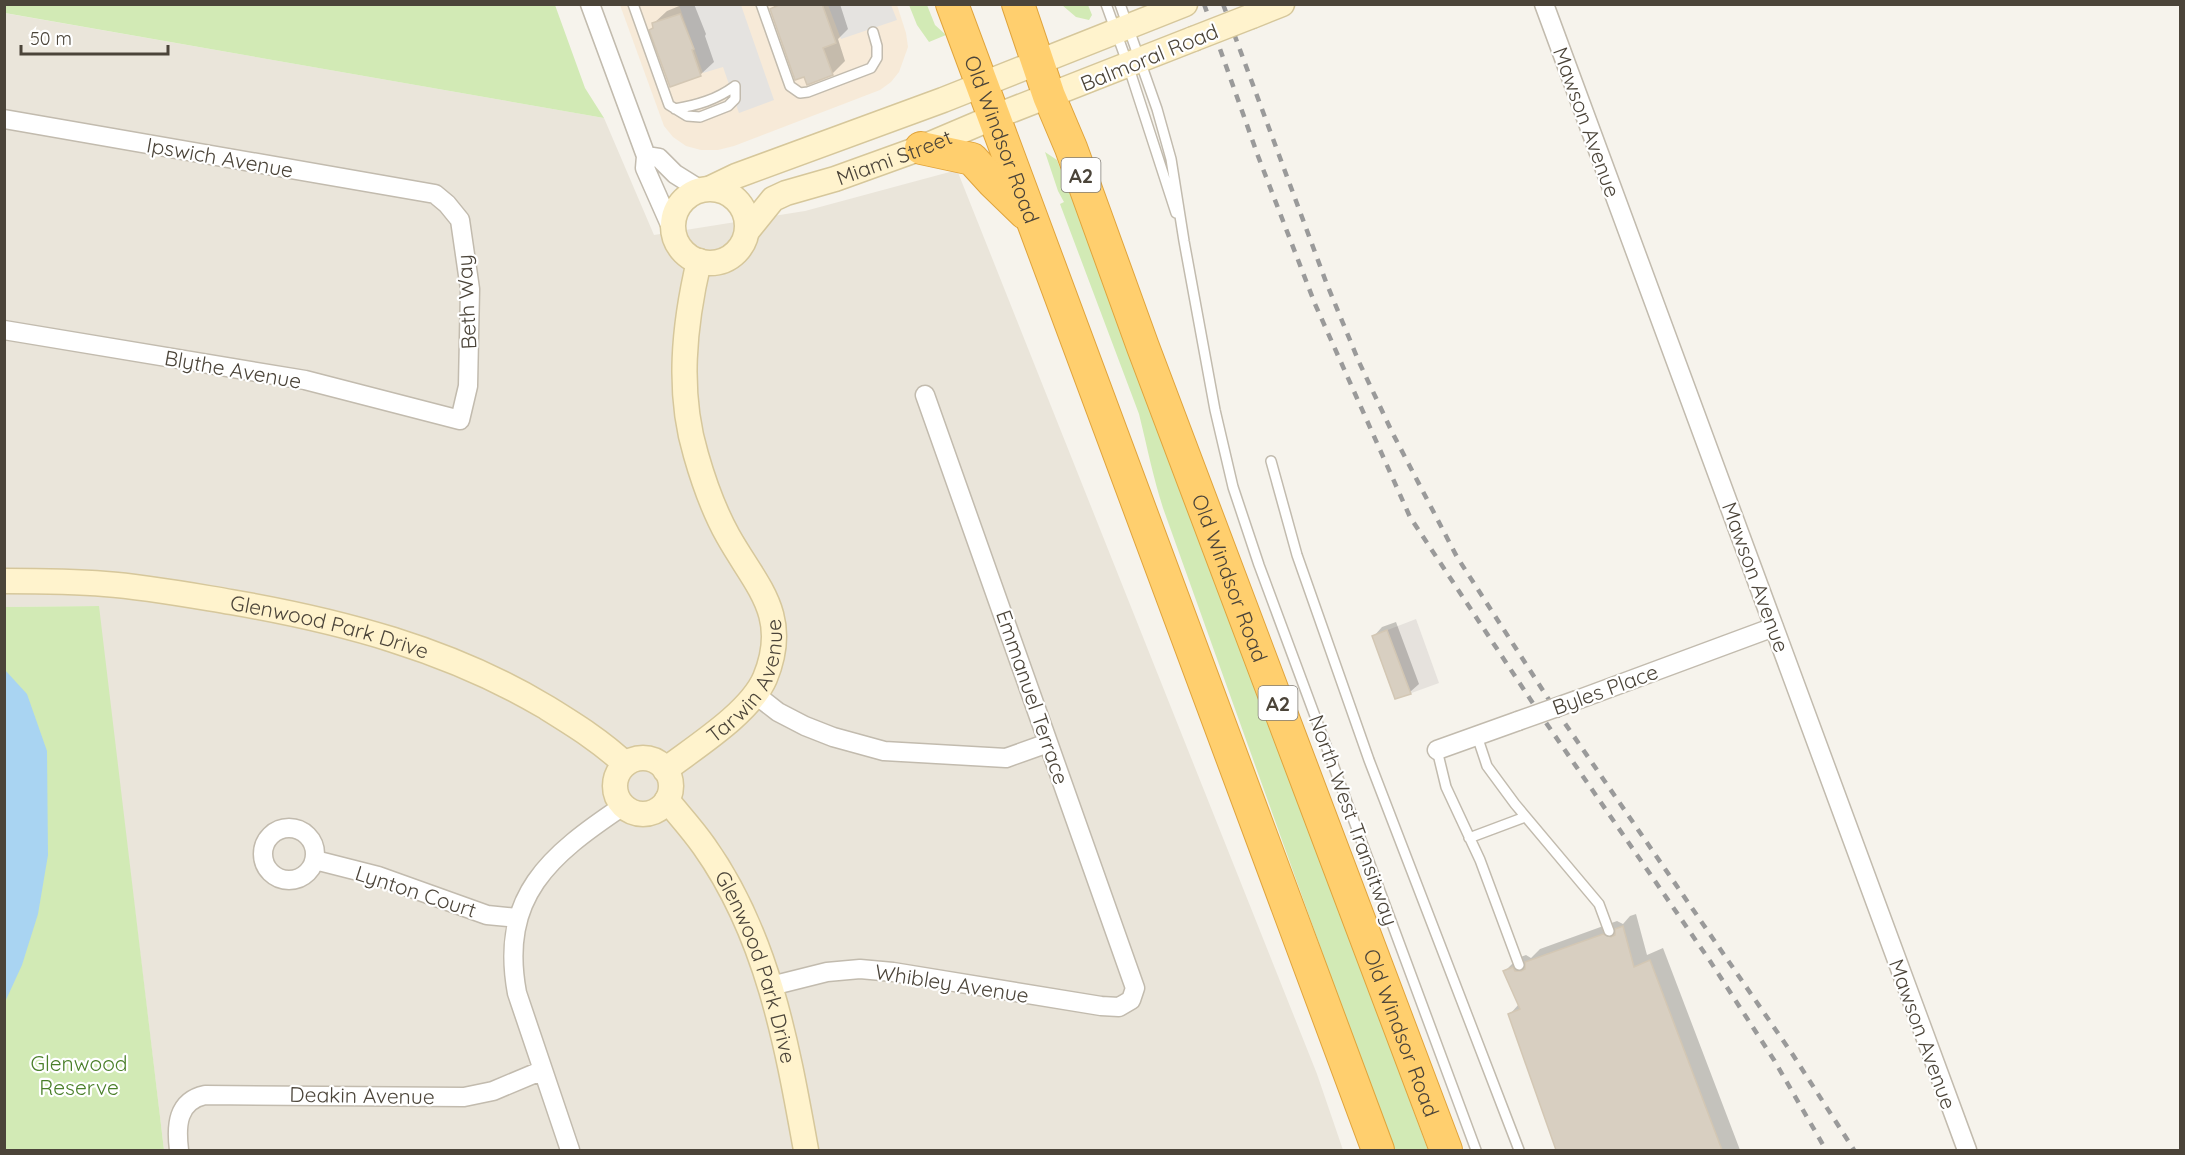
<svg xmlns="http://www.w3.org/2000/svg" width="2185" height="1155" font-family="Quicksand,sans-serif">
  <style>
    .residential { fill: #eae5da }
    .commercial { fill: #f7ead8 }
    .industrial { fill: #e6e2dd }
    .green { fill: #d2eab5 }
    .parking { fill: #e5e3e0 }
    .water { fill: #a9d4f2 }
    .shadow { fill: #0003 }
    .building { fill: #d8cfc1; stroke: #d3c7b4; stroke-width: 1.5 }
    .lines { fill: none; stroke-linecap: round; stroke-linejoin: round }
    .lane-casing { stroke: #c2bbae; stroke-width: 12 }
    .street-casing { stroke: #c2bbae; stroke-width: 21 }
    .secondary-casing { stroke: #d6c79b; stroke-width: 27 }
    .highway-casing { stroke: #e0a43c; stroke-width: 34 }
    .lane { stroke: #fff; stroke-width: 9 }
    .street { stroke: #fff; stroke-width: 18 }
    .secondary { stroke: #fff3cd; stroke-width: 24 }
    .highway { stroke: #ffcf6e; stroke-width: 32 }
    .rail { stroke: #9a9a9a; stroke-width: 4.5; stroke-dasharray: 8 8; stroke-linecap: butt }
    .street-bridge-casing { stroke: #c2bbae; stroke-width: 21; stroke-linecap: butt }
    .secondary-bridge-casing { stroke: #d6c79b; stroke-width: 27; stroke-linecap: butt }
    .street-bridge { stroke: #fff; stroke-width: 18 }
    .secondary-bridge { stroke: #fff3cd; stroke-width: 24 }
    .labels { text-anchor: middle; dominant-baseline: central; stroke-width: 4.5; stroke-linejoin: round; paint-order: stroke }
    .shield { fill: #fff; stroke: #817c74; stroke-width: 1.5 }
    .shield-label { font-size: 20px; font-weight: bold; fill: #4b4439 }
    .street-label { font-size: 21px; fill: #4b4439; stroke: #fff }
    .park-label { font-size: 21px; fill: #4a7f2a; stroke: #fff }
  </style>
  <rect width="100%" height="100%" fill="#f6f3ec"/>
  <path class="residential" d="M 4,13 L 604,118 L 654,235 L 805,211 L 957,170 L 1317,1074 L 1343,1150 L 164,1150 L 98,606 L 5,607 Z"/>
  <path class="commercial" d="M 620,5 L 897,5 L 906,33 L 908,47 L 899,72 L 891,82 L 880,90 L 734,146 L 718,150 L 701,150 L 686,146 L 673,137 L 664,126 Z"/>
  <path class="industrial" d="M 1416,619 L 1439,683 L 1395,699 L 1372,636 Z"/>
  <path class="green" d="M 4,5 L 555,5 L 585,88 L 604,118 L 5,13 Z
    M 909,5 L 927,5 L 935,25 L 946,35 L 929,42 L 917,25 Z
    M 1062,5 L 1088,5 L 1092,15 L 1089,20 L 1076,17 Z
    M 1045,152 L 1057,160 L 1064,178 L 1068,177 L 1428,1150 L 1393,1150 L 1163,508 C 1153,477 1147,446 1139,414 L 1060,204 L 1064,202 L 1058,191 Z
    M 99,606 L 164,1150 L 5,1150 L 4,607 Z"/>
  <path class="parking" d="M 679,5 L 741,5 L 774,100 L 739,113 L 723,67 L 703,73 Z
    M 828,5 L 891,5 L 897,20 L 841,39 Z"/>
  <path class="water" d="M 5,670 L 27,694 L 47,751 L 48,855 L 38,914 L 22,965 L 5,1002 Z"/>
  <path class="shadow" d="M 684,4 L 694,4 L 706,34 L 705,36 L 714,62 L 700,75 L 653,24 L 667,11 Z
    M 776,4 L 840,4 L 848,29 L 838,39 L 845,61 L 832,74 L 772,9 Z
    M 1396,622 L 1419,684 L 1410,692 L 1374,636 L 1382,627 Z
    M 1636,914 L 1647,955 L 1663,948 L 1740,1150 L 1557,1150 L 1510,1014 L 1519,1004 L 1505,971 L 1518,958 L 1526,955 L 1531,958 L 1540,949 L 1617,921 L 1623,924 L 1630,916 Z"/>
  <path class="building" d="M 781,4 L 822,4 L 836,43 L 823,48 L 833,75 L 807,85 L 804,77 L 795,80 L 770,9 Z
    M 680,14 L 694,49 L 692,50 L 701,76 L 670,87 L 649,30 L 653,28 L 652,23 Z
    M 1387,630 L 1411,694 L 1395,699 L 1372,636 Z
    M 1623,926 L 1634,967 L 1650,960 L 1722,1150 L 1556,1150 L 1508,1014 L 1520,1009 L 1503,971 L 1513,967 L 1515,971 L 1521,971 L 1525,969 L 1525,962 L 1603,934 L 1611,937 L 1615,935 L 1615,929 Z"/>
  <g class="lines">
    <g class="lane-casing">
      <path id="lane" d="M 633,4 L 669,105 L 687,116 L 700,117 L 728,106 L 735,99 L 735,86
        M 761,4 L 790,86 L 800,93 L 808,92 L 871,68 L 877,58 L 877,46 L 873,32
        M 1106,4 L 1128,65 L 1176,213
        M 1120,4 L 1157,109 L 1171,159 L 1184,241 L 1215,410 L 1233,487 L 1259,565 L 1476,1150
        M 675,109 C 697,105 716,100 735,86
        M 1271,461 L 1297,555 L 1369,760 L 1519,1150
        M 1477,736 L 1487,766 L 1515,804 L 1599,904 L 1609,931
        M 1437,750 L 1446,787 L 1480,860 L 1519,965
        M 1469,838 L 1525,817"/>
    </g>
    <g class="street-casing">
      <path id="street" d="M 590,4 L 646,156 L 645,168 L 672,229
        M 1544,4 L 1967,1150
        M 4,119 L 435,194 L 447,204 L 460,220 L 470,289 L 468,386 L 460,420 L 305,380 L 4,330
        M 646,156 L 659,158 L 675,174 L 699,189
        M 755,694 L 778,712 L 805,726 L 833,737 L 884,751 L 1006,758 L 1048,743
        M 1577,700 L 1774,627
        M 1437,750 L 1518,721
        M263 854a26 26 0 1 1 52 0a26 26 0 1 1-52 0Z
        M 315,860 L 378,876 L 487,915 L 517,918
        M 771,986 L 827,972 L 860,969 L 893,972 L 1101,1006 L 1119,1007 L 1131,1000 L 1135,988 L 925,395
        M 179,1150 C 176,1126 177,1101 205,1095 L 464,1097 L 493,1091 L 543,1070
        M 570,1150 L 517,993 C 499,896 550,855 623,806"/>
    </g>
    <g class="secondary-casing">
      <g id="secondary">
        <path d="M 1252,16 L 1282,4"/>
        <path d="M 711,188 L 736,176 L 943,100 L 1185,4"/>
        <circle cx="710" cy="226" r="37"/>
        <path id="s1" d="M 748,230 L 773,199 L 786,193 L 835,179 L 921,148 L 994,117 L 1193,39"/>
        <path id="s2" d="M 4,581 C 38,581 71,581 105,584 C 147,587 189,595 231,602 C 341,621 448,649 544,706 C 573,724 601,741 625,764"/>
        <circle cx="643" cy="786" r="28"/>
        <path id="s3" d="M 665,770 C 695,747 750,713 765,678 C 791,615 756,586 728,536 C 714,511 704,483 696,455 C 677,392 684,325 699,261"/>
        <path id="s4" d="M 667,800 C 679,815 693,830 704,846 C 768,936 787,1045 806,1150"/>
      </g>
    </g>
    <g class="highway-casing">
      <g id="highway">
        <path id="s5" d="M 952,4 L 1378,1150"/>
        <path id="s6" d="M 1018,4 L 1049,96 L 1071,148 L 1143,347 L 1446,1150"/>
        <path d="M 921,148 L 972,159 L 993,182 L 1025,213"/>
      </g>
    </g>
    <use href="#lane" class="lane"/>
    <use href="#street" class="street"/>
    <use href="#secondary" class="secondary"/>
    <use href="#highway" class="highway"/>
    <path class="rail" d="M 1204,4 L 1258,156 L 1315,304 L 1410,517 L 1540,714 L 1710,961 L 1774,1060 L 1826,1150
      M 1223,4 L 1326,282 L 1359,362 L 1392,432 L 1457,557 L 1553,706 L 1793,1055 L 1854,1150"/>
    <g class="street-bridge-casing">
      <path id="street-bridge" d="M 1518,721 L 1577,700"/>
    </g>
    <g class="secondary-bridge-casing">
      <path id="secondary-bridge" d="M 1193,39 L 1252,16"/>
    </g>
    <use href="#street-bridge" class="street-bridge"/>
    <use href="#secondary-bridge" class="secondary-bridge"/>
  </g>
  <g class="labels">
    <g class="shield">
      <rect x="1061.5" y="158" width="39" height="34" rx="4.5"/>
      <rect x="1258.5" y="686" width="39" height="34" rx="4.5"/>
    </g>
    <g class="shield-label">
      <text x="1081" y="175">A2</text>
      <text x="1278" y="703">A2</text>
    </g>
    <g class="street-label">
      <text transform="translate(1149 57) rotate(-22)">Balmoral Road</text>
      <text transform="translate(1587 122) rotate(70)">Mawson Avenue</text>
      <text stroke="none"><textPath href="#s5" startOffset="144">Old Windsor Road</textPath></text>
      <text transform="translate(220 157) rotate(10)">Ipswich Avenue</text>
      <text stroke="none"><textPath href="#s1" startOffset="168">Miami Street</textPath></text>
      <text transform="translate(466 302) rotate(-93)">Beth Way</text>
      <text transform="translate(233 369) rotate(10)">Blythe Avenue</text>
      <text transform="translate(1756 577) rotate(70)">Mawson Avenue</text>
      <text stroke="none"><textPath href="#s6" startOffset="612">Old Windsor Road</textPath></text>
      <text stroke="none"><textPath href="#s2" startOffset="330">Glenwood Park Drive</textPath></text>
      <text stroke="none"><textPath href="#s3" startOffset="126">Tarwin Avenue</textPath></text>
      <text transform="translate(1605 689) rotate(-20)">Byles Place</text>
      <text transform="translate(1033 697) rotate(71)">Emmanuel Terrace</text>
      <text transform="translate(1354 820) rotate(70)">North West Transitway</text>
      <text transform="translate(416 891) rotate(18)">Lynton Court</text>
      <text stroke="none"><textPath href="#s4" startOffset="192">Glenwood Park Drive</textPath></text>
      <text transform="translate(952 983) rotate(9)">Whibley Avenue</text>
      <text stroke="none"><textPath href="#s6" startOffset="1098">Old Windsor Road</textPath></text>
      <text transform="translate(1923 1034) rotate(70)">Mawson Avenue</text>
      <text transform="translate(362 1095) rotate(1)">Deakin Avenue</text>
    </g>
    <g class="park-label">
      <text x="79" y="1063">Glenwood<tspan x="79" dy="24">Reserve</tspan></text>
    </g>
  </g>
  <rect width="2185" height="1155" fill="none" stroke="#4b4439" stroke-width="12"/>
  <path d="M21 45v9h147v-9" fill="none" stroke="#4b4439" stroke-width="3"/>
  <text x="30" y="45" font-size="18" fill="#4b4439" stroke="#ffffff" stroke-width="4.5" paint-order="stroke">50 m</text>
</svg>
